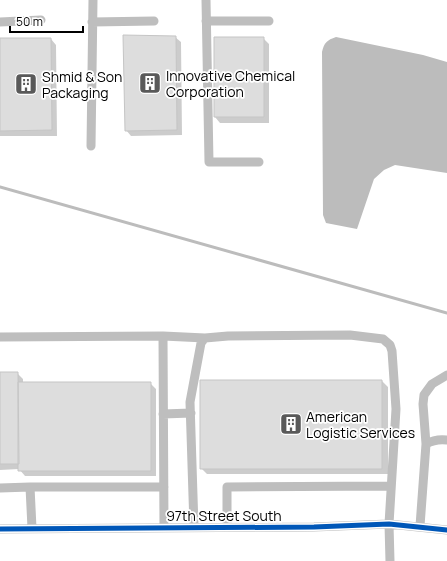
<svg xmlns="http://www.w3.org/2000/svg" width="447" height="561" font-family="Manrope,sans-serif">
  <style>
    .water { fill: #bcbcbc }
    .shadow { fill: #0003 }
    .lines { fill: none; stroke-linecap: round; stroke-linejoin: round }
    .stream { stroke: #bcbcbc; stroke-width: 3 }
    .building { fill: #ddd; stroke: #c5c5c5 }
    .minor { stroke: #bebebe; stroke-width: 9 }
    .cycleway-casing { stroke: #fff; stroke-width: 8 }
    .cycleway { stroke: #0057b8; stroke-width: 5 }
    .labels { text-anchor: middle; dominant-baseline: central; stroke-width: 3.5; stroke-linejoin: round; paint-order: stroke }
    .poi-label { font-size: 14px; fill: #000; stroke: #fff; text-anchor: start }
    .street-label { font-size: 14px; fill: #000; stroke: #fff }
  </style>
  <rect width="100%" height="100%" fill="#fff"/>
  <path class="water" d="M 336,37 L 423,55 L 447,62 L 447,173 L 395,165 L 384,170 L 374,179 L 357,229 L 326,223 L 323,215 L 322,52 C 324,43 327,40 336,37 Z"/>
  <path class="shadow" d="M 175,37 L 181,42 L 182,135 L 131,136 L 126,130 Z
    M 215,38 L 263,38 L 269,44 L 269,123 L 220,123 L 215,117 Z
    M 0,39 L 51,39 L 56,45 L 57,136 L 0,136 Z
    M 0,373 L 17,373 L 23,379 L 23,383 L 150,383 L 156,389 L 156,476 L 25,476 L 19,469 L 0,470 Z
    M 382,381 L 388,387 L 388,474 L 207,474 L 201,468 Z"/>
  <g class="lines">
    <path class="stream" d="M 0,187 L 447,313"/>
  </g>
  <path class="building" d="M 123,35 L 176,36 L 177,130 L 125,131 Z
    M 214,37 L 264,37 L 264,117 L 214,117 Z
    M 0,38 L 51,38 L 52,130 L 0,131 Z
    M 0,372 L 18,372 L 19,464 L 0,464 Z
    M 200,380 L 382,380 L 382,469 L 200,469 Z
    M 18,382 L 151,382 L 151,471 L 18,471 Z"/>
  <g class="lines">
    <path class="minor" d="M 206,0 L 209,162 L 259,162
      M 206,21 L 269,21
      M 0,22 L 41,20
      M 92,22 L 154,21
      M 91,146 L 93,0
      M 163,336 L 205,338
      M 0,337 L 163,336 L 164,528
      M 163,414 L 191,413
      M 426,444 L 423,404 L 424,395 L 432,384 L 447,375
      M 30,487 L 164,487
      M 0,488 L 30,487 L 32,528
      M 420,526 L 426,444 C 433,440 439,439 447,440
      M 194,527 L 190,402 L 201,343 L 205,338 L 228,336 L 350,335 L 383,339 L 390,345 L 392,351 L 396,409 L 389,524 L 390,561
      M 227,527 L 227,487 L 391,486
      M 0,529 L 314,527 L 389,524 L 447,530"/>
    <g class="cycleway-casing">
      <path id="cycleway" d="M 0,529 L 314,527 L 389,524 L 447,530"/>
    </g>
    <use href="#cycleway" class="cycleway"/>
  </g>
  <defs>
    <g id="building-square" transform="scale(1.15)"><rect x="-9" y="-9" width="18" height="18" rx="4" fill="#595959" stroke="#fff"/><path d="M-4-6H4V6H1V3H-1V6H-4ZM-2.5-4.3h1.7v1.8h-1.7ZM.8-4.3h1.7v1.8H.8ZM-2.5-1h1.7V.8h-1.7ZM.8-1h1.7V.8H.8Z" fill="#fff"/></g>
  </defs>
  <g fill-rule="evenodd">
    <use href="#building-square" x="150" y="83"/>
    <use href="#building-square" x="26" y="84"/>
    <use href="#building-square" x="291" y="424"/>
  </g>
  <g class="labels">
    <g class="poi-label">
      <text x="166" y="75">Innovative Chemical<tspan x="166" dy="16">Corporation</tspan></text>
      <text x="42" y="76">Shmid &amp; Son<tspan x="42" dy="16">Packaging</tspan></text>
      <text x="306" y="416">American<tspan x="306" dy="16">Logistic Services</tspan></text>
    </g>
    <g class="street-label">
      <text x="224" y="515">97th Street South</text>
    </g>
  </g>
  <path d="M10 26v6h73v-6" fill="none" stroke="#000000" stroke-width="2"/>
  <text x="16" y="26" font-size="12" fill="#000000" stroke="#ffffff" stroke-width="3" paint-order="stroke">50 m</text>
</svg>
